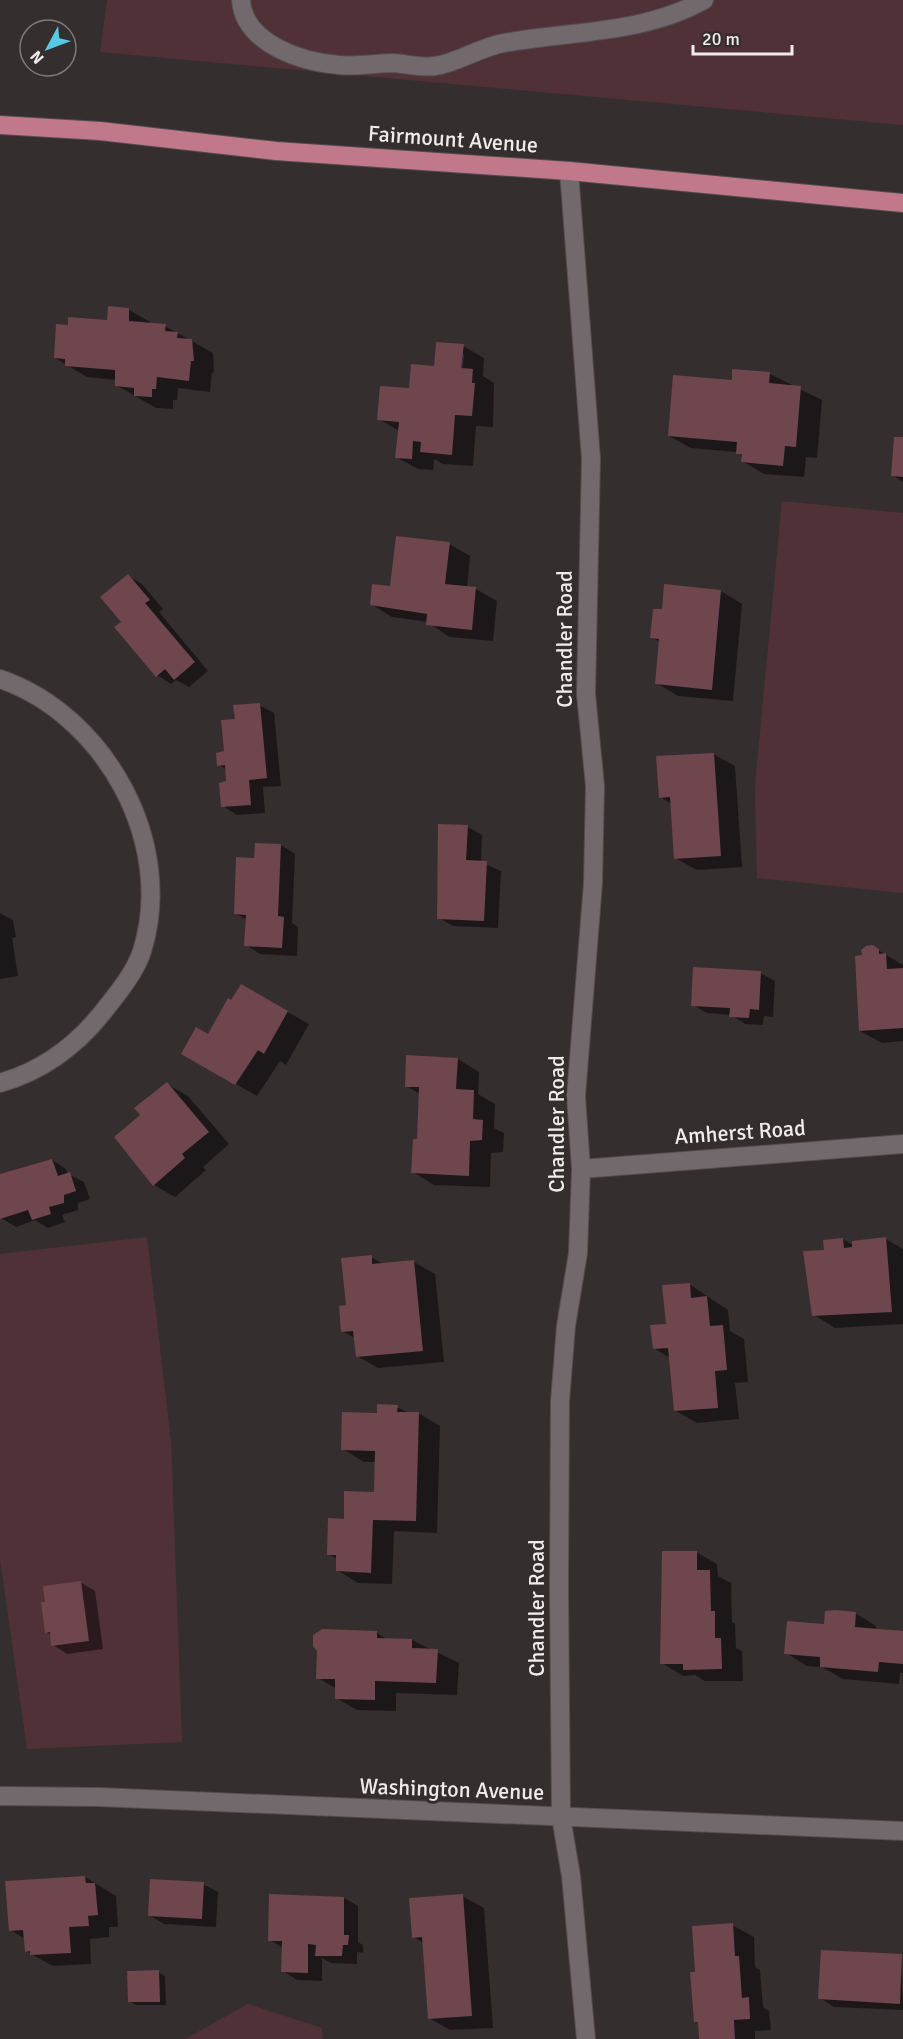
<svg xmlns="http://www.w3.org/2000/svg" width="903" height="2039" font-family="Signika,sans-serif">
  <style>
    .green { fill: #503138 }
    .shadow { fill: #0007; fill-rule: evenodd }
    .building { fill: #6f454e }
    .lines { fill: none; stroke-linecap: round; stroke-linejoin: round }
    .minor-casing { stroke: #534d4f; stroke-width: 20 }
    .major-casing { stroke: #534d4f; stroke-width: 20 }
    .minor { stroke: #71696b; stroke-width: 18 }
    .major { stroke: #c1788b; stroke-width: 18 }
    .labels { text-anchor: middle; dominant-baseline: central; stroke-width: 6; stroke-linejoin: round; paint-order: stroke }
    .street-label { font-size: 22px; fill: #f0ebec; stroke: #352e2f }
  </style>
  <rect width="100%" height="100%" fill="#352e2f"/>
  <path class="green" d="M 107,0 L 903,0 L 903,125 L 100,52 Z
    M 782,501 L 903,513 L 903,893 L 757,878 L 755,785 Z
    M 147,1237 L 171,1441 L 182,1742 L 27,1749 L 0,1559 L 0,1254 Z
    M 248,2004 L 322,2028 L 322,2039 L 185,2039 Z"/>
  <path class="shadow" d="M 129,310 L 150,322 L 150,325 L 165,326 L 213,353 L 214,373 L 212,372 L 210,392 L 178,388 L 177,400 L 173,400 L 173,409 L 156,408 L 116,385 L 116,380 L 87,377 L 55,358 L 69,326 L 109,322 Z
    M 463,346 L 484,358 L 483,376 L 494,383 L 493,427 L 476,426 L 473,466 L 443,464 L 434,459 L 433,470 L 418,469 L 396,457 L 399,431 L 379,419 ZM 461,354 L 464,354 L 462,376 L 459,376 Z
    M 770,374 L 822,400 L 817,458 L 806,457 L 804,477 L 764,474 L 742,461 L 743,456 L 737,452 L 691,448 L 669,436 Z
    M 903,439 L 903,482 L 892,475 Z
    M 449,544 L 470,556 L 467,588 L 476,589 L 497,601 L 493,641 L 449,637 L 428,622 L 392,617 L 371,604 Z
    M 128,576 L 142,584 L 163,609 L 159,612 L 208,671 L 189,687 L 176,680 L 171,684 L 157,675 L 123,622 Z
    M 666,586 L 721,591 L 742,604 L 733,701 L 678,696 L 656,683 L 660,642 L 652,637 L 664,611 Z
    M 259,705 L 274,713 L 281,786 L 263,787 L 265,813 L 237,815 L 223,806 L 228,783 L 227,770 L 219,765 L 237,720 Z
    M 713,754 L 735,766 L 742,867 L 697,870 L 675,858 L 672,804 L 660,797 Z
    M 468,827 L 482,835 L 481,862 L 501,871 L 498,928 L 453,926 L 439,918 Z
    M 256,844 L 281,845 L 295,854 L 292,923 L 298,927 L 297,956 L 260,954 L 246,945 L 247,920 L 235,913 L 255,860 Z
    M 0,913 L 13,920 L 16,937 L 12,938 L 18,976 L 0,979 Z
    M 873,947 L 903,965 L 903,1041 L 882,1043 L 860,1031 L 863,957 Z
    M 760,973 L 775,981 L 773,1017 L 764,1016 L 763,1025 L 745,1024 L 731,1015 L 707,1013 L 693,1005 Z
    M 241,986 L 309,1024 L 286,1065 L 280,1061 L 257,1096 L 183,1054 L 209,1036 Z
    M 458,1059 L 479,1072 L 478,1094 L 495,1104 L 494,1128 L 504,1133 L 503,1152 L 491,1153 L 490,1187 L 434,1185 L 413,1172 L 418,1140 L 420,1094 L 406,1086 Z
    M 167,1084 L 188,1096 L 229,1144 L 203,1167 L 206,1170 L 175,1197 L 154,1185 L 142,1115 Z
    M 52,1160 L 66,1169 L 68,1174 L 84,1182 L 90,1199 L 78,1203 L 78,1210 L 62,1215 L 65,1222 L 48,1228 L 35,1220 L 16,1227 L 1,1218 L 0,1176 Z
    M 843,1239 L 853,1245 L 886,1239 L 903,1249 L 903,1324 L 835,1328 L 814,1315 L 826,1251 Z
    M 371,1257 L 385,1265 L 414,1262 L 435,1274 L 444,1362 L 378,1368 L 357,1356 L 355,1338 L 342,1331 L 347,1307 Z
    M 689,1284 L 728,1310 L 730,1331 L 744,1339 L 748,1382 L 735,1383 L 739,1419 L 697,1423 L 676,1411 L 670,1358 L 654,1348 Z
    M 397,1407 L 409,1413 L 418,1413 L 440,1426 L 437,1533 L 394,1531 L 392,1584 L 358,1583 L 337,1570 L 338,1559 L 328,1554 L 345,1521 L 376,1493 L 377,1462 L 364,1462 L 343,1449 L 378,1414 Z
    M 696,1552 L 717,1564 L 718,1576 L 731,1583 L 732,1622 L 735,1624 L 736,1648 L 742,1651 L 743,1681 L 705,1681 L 695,1675 L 683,1676 L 662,1663 Z
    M 80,1582 L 95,1591 L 103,1649 L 67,1654 L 53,1645 L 51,1635 L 46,1632 L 47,1603 Z
    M 855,1613 L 876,1626 L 876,1630 L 903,1632 L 903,1673 L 900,1673 L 899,1684 L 843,1679 L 822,1667 L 807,1666 L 786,1653 L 826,1626 Z
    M 376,1632 L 388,1640 L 412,1640 L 459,1663 L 457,1695 L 396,1693 L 396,1711 L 357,1710 L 336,1698 L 337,1689 L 318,1678 Z
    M 85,1877 L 116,1896 L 118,1927 L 109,1927 L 109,1937 L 90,1939 L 91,1964 L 53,1966 L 26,1951 L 25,1939 L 10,1930 Z
    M 203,1884 L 218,1892 L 216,1927 L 164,1924 L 149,1915 Z
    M 462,1896 L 484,1908 L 493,2028 L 450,2030 L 429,2018 L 424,1943 L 413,1937 Z
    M 344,1898 L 358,1906 L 358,1942 L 363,1945 L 363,1953 L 357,1952 L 357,1964 L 331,1963 L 322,1958 L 322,1981 L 297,1980 L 283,1971 L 283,1948 L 270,1940 Z
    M 732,1925 L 754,1937 L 755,1967 L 760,1970 L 763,2007 L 769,2011 L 771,2030 L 755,2031 L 755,2039 L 700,2039 L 699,2024 L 695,2021 L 696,1974 Z
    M 901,1956 L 903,2010 L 834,2007 L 820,1998 Z
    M 158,1972 L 165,1976 L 166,2005 L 136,2005 L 129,2001 Z"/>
  <path class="building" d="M 108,306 L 129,308 L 129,321 L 166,324 L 165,331 L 178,332 L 177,338 L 192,339 L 194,361 L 191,361 L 189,381 L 157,377 L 156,389 L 152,389 L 152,397 L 134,396 L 134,388 L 115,386 L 115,370 L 65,366 L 65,359 L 54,358 L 56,324 L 68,325 L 68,317 L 107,320 Z
    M 436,342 L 464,344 L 461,368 L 473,369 L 472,383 L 475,383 L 472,416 L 455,415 L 452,455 L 420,452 L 421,442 L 413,441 L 412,459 L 395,458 L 399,422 L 377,420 L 380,386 L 409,388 L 411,364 L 434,366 Z
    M 732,369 L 770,372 L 769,383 L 801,386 L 796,447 L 785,446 L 783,466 L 741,462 L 742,454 L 736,454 L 737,442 L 668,436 L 673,375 L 732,380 Z
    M 894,437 L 903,437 L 903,477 L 891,476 Z
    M 396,536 L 450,542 L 445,584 L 476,587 L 472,630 L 426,625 L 427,614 L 370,605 L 372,584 L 390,586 Z
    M 128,574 L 150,600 L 145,603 L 195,662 L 174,680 L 165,669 L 156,677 L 114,627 L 121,622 L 100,597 Z
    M 664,584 L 721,590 L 712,690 L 655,684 L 659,639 L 650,638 L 653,609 L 662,609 Z
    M 260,703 L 267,778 L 249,780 L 251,805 L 221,807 L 219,783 L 226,781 L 225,765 L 217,766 L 216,753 L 224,751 L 221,720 L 235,719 L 233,705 Z
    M 714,753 L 721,856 L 674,859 L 670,797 L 659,798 L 656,756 Z
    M 438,824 L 468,825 L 466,860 L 487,861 L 484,921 L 437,919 Z
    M 255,843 L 281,844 L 278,916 L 284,917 L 282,948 L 244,946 L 246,915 L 234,914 L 236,857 L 254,858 Z
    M 873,945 L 879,949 L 879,954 L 886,953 L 887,969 L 903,968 L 903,1028 L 859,1031 L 855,956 L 862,955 L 861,950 L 866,946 Z
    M 693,967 L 761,971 L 759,1010 L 750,1009 L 749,1018 L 729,1017 L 730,1008 L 691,1006 Z
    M 241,984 L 288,1011 L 264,1054 L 258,1050 L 235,1085 L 181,1054 L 196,1027 L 208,1034 L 228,998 L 231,1000 Z
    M 406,1055 L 458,1058 L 456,1089 L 474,1090 L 473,1119 L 483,1120 L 482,1140 L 470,1141 L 469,1176 L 411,1173 L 413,1139 L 417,1139 L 419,1087 L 405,1087 Z
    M 167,1082 L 209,1132 L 182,1154 L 185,1158 L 153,1186 L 114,1137 L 140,1115 L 134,1108 Z
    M 52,1159 L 58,1176 L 70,1172 L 76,1191 L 64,1195 L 64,1203 L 49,1207 L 51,1214 L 32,1220 L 28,1210 L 0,1219 L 0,1174 Z
    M 886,1237 L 892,1312 L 812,1316 L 803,1251 L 824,1250 L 823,1240 L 843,1238 L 844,1248 L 852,1247 L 852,1241 Z
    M 372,1255 L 372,1264 L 414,1260 L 423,1351 L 356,1357 L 353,1331 L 341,1332 L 339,1306 L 346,1305 L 341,1258 Z
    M 690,1283 L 691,1298 L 707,1296 L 710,1326 L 723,1325 L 727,1370 L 715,1371 L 718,1408 L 674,1411 L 668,1348 L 653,1349 L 650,1325 L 666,1324 L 662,1285 Z
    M 377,1404 L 398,1405 L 397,1412 L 419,1412 L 416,1521 L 373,1520 L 371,1573 L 336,1571 L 336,1555 L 327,1555 L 328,1518 L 344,1519 L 344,1491 L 374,1492 L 375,1451 L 341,1450 L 342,1412 L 377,1413 Z
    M 662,1551 L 697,1551 L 697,1570 L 710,1570 L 711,1611 L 715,1611 L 715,1638 L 721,1638 L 722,1669 L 683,1670 L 683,1664 L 660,1664 Z
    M 81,1581 L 89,1641 L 51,1646 L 50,1632 L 45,1633 L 41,1602 L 45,1602 L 43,1586 Z
    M 835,1610 L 856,1612 L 855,1627 L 903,1631 L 903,1664 L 879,1662 L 878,1672 L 820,1667 L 820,1657 L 784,1654 L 787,1621 L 824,1624 L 825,1611 Z
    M 322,1629 L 377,1631 L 377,1638 L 412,1639 L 412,1648 L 438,1649 L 436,1683 L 375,1681 L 375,1700 L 335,1699 L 335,1679 L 316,1679 L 317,1651 L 313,1646 L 313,1635 Z
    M 85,1876 L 86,1883 L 95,1883 L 98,1915 L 88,1916 L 89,1926 L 69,1927 L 71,1953 L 30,1955 L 30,1951 L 25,1952 L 23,1930 L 9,1931 L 5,1881 Z
    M 150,1879 L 204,1882 L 202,1919 L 148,1916 Z
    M 269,1894 L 344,1897 L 344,1935 L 349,1935 L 348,1945 L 343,1945 L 342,1956 L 315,1956 L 316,1945 L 308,1944 L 308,1973 L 281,1972 L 282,1941 L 268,1941 Z
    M 463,1894 L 472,2016 L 428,2019 L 422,1937 L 412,1938 L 409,1898 Z
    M 733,1923 L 735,1956 L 739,1956 L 742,1998 L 749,1997 L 750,2019 L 734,2020 L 735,2039 L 699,2039 L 698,2022 L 694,2022 L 690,1972 L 695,1972 L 692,1926 Z
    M 821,1950 L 902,1954 L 900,2004 L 818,1999 Z
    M 159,1970 L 160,2002 L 128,2002 L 127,1971 Z"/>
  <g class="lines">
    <g class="minor-casing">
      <path id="minor" d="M 241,0 C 244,44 302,62 339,65 C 357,67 376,63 394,63 C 407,64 421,68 435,66 C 458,63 480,47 504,43 C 569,31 644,34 704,0
        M 569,171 L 591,459 L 586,694 L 595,786 L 593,883 L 576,1096 L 581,1169 L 578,1253 L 566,1326 L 560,1401 L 559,1587 L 561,1817 L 571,1876 L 586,2039
        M 0,679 C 105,715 176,843 142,951 C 135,973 117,994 103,1012 C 76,1046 42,1071 0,1083
        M 581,1169 L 903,1144
        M 0,1796 L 99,1797 L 903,1831"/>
    </g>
    <g class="major-casing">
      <path id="major" d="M 0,125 L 100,131 L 276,151 L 569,171 L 903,203"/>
    </g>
    <use href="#minor" class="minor"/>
    <use href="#major" class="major"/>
  </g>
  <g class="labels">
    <g class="street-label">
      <text transform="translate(453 139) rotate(4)">Fairmount Avenue</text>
      <text transform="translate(564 639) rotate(-90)">Chandler Road</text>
      <text transform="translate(556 1124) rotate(-90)">Chandler Road</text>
      <text transform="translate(740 1132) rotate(-4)">Amherst Road</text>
      <text transform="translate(536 1608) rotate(-90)">Chandler Road</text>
      <text transform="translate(452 1789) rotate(2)">Washington Avenue</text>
    </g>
  </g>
  <g transform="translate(48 48) rotate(229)"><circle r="28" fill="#352e2f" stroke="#807a7b" stroke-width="1.5"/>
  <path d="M0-4.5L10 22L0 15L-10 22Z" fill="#57c9e2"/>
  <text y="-9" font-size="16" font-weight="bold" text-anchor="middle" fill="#f0ebec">N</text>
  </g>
  <path d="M693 45v9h99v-9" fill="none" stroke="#f0ebec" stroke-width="3"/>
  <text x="702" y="45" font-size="18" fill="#f0ebec" stroke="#352e2f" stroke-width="4.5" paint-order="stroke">20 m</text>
</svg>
